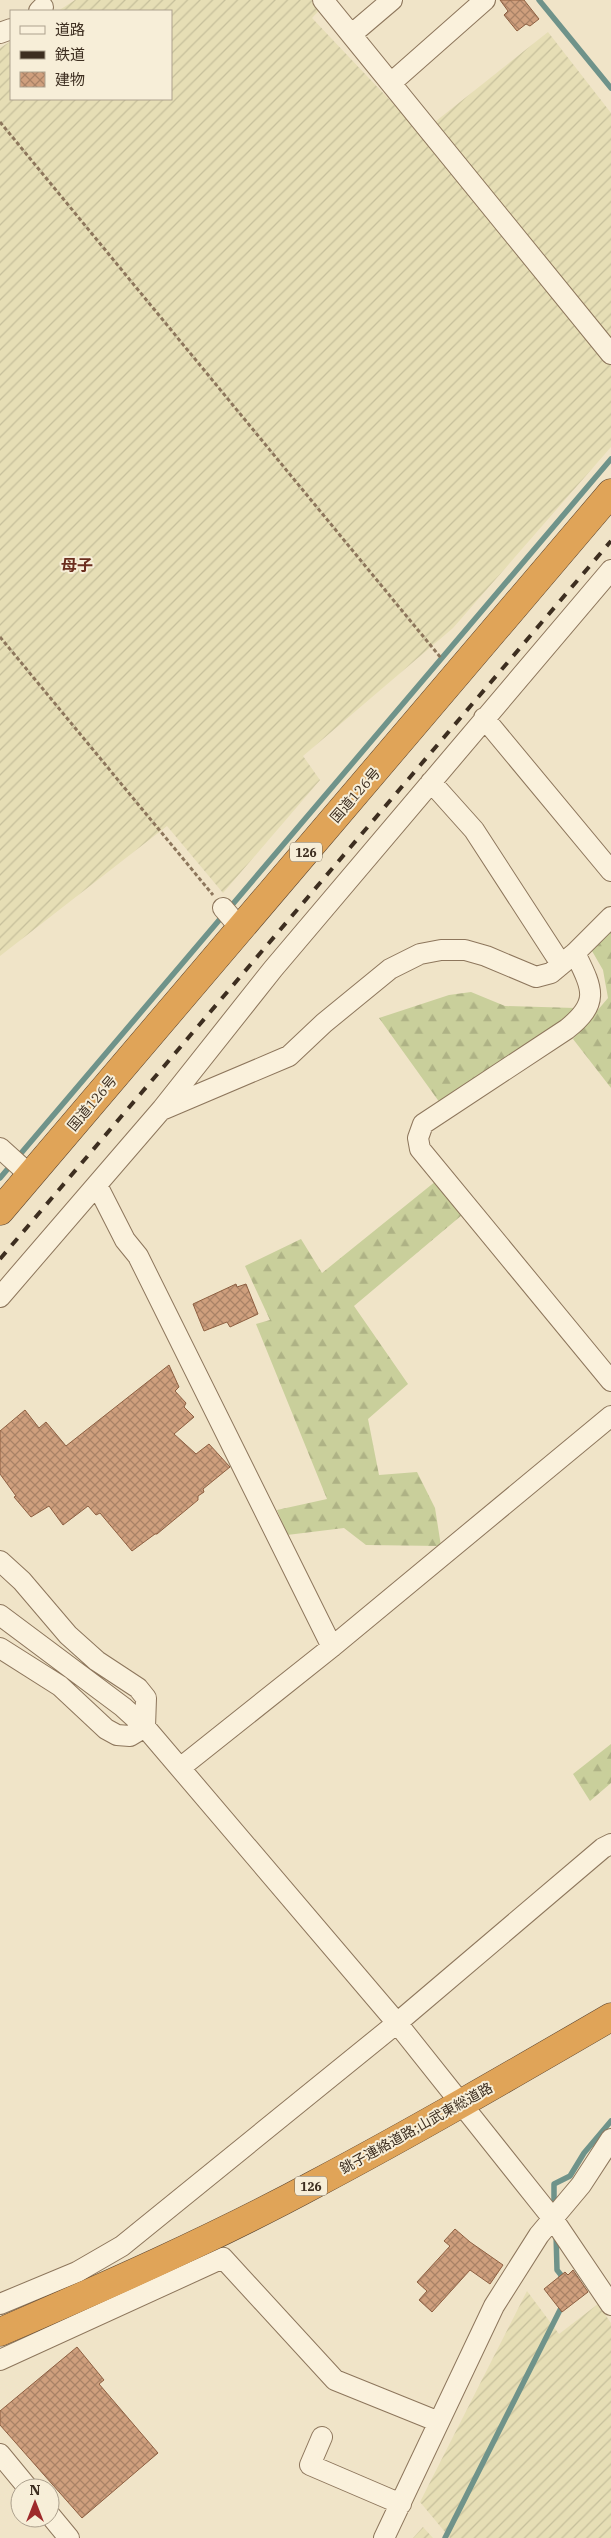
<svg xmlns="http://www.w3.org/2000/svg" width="611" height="2538" font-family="'IBM Plex Serif','Noto Sans JP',serif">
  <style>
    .farmland { fill: url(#farmland-furrows) }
    .forest { fill: url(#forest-firs) }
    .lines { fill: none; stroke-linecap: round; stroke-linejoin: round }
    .stream { stroke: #6f938a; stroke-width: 5.5 }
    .building { fill: url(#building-cross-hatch); stroke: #8d5f41 }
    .minor-casing { stroke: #8d765c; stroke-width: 22 }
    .highway-casing { stroke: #5b4430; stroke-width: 29 }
    .path { stroke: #8d765c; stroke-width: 3; stroke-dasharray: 4 2.5; stroke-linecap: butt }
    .minor { stroke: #faf1dc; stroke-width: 20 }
    .highway { stroke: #e0a458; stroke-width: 28 }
    .rail { stroke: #3d2e20; stroke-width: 4; stroke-dasharray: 9 9; stroke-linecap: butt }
    .labels { text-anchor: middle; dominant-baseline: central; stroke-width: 4; stroke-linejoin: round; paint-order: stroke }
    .shield { fill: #f7eed8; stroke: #756857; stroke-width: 1 }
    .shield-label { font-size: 12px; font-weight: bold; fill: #3d2e20 }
    .street-label { font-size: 14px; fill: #3d2e20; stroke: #f7eed8 }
    .quarter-label { font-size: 16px; font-weight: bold; fill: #6b2e1e; stroke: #f7eed8 }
  </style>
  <defs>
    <pattern id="farmland-furrows" width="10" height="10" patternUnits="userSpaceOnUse" patternTransform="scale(1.25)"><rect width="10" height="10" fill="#e6deb5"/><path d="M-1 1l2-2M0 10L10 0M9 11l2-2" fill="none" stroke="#c6bf9b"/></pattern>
    <pattern id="forest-firs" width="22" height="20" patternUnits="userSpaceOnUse" patternTransform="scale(1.25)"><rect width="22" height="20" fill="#c9cf9b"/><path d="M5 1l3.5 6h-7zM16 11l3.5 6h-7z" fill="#aeb285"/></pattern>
    <pattern id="building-cross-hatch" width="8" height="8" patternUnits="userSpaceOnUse" patternTransform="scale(1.25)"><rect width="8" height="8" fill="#cf9f7d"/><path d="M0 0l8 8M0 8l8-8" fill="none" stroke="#a98266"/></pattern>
  </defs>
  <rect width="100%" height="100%" fill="#f0e4c8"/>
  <path class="farmland" d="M 75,0 L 329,0 L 312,18 L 421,133 L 548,32 L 611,113 L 611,447 L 453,628 L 303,756 L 320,780 L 223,893 L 167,826 L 0,956 L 0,48 L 11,41 L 11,99 L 171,99 L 171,11 L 58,11 Z
    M 527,2291 L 559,2334 L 598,2304 L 611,2323 L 611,2538 L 450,2538 L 420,2502 Z
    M 423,2527 L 433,2538 L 413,2538 Z"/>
  <path class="forest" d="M 611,932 L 611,1088 L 573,1039 L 608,998 L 603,970 L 592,951 Z
    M 471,992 L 505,1006 L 575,1008 L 567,1022 L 440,1103 L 379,1018 L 449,995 Z
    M 436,1181 L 462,1215 L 354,1306 L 408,1384 L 368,1419 L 379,1475 L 417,1472 L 435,1508 L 441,1546 L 366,1545 L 344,1528 L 287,1535 L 277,1510 L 327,1499 L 256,1324 L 270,1320 L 245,1266 L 301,1239 L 322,1273 Z
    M 611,1744 L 611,1783 L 590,1801 L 573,1774 Z"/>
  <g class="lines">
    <path class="stream" d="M 539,0 L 611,88
      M 0,1178 L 611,459
      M 554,2207 L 554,2184 L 570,2176 L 584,2153 L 611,2121
      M 556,2234 L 557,2270 L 561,2275 L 561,2283
      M 445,2538 L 561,2308 L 561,2303"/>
  </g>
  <path class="building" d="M 500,0 L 524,0 L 539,19 L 530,26 L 526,24 L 517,31 L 504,15 L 508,11 Z
    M 236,1284 L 237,1287 L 246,1284 L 258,1314 L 230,1327 L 227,1322 L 204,1331 L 193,1304 Z
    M 169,1365 L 179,1387 L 175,1391 L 186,1403 L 184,1407 L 194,1417 L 174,1434 L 196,1454 L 209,1444 L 230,1467 L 203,1489 L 204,1492 L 198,1496 L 198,1500 L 157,1534 L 155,1534 L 132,1551 L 100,1513 L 96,1515 L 88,1506 L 63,1525 L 49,1506 L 31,1517 L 14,1497 L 16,1496 L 0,1474 L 0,1431 L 25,1410 L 39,1428 L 46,1422 L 66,1446 Z
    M 455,2229 L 470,2242 L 503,2265 L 490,2284 L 470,2270 L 432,2312 L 419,2300 L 427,2291 L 417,2282 L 450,2246 L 444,2241 Z
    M 573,2270 L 588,2292 L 562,2312 L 544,2289 L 565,2272 L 568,2275 Z
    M 77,2347 L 104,2380 L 99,2384 L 158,2453 L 82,2518 L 0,2425 L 0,2411 Z"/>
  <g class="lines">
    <g class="minor-casing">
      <path id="minor" d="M 323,0 L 611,354
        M 39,11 L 43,7
        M 0,33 L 11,29
        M 352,34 L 392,0
        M 391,83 L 485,0
        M 484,718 L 611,871
        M 431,782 L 474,830 L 561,964
        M 223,908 L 240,928
        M 575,953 C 592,988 601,1002 567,1029 L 423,1124 L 418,1138 L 420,1149 L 611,1381
        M 164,1109 L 289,1056 L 324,1023 L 390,969 L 420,954 L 441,950 L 465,950 L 486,956 L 536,977 L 551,973 L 575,953 L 611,917
        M 0,1148 L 31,1176
        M 97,1185 L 125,1240 L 138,1256 L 332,1647
        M 0,1297 L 162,1109 L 273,969 L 611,570
        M 0,1561 L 22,1581 L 68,1635 L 97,1661 L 138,1688 L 146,1698 L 145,1727 L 130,1736 L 117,1735 L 106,1729 L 60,1686 L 0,1648
        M 0,1615 L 123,1707 L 145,1727 L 397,2023 L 553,2219 L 611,2305
        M 180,1768 L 332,1647 L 611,1416
        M 0,2304 L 77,2272 L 122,2246 L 397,2023 L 603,1848 L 611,1844
        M 0,2360 L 223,2258 L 335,2380 L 439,2422
        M 322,2437 L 310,2465 L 401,2504
        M 0,2454 L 28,2488
        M 50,2515 L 69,2538
        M 384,2538 L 494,2306 L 539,2235 L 581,2185 L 611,2139"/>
    </g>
    <g class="highway-casing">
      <path id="highway" d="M 0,1211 L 611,493
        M 0,2332 C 106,2286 213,2239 315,2184 C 415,2131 513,2074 611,2017"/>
    </g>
    <path class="path" d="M 0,122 L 441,658
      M 0,637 L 213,895"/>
    <use href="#minor" class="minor"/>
    <use href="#highway" class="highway"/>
    <path class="rail" d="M 0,1259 L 611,541"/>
  </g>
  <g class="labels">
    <g class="shield">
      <rect x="290" y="842.5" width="32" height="19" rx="4"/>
      <rect x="295" y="2176.5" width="32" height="19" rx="4"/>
    </g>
    <g class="shield-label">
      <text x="306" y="852">126</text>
      <text x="311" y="2186">126</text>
    </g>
    <g class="street-label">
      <text transform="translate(355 795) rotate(-49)">国道126号</text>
      <text transform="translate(92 1103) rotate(-50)">国道126号</text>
      <text transform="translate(416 2128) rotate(-29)">銚子連絡道路;山武東総道路</text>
    </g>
    <g class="quarter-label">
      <text x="77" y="565">母子</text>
    </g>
  </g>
  <rect x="10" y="10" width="162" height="90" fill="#f7eed8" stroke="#ada18e"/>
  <rect x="20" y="26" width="25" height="8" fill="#faf1dc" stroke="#ada18e"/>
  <text x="55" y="35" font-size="15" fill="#3d2e20">道路</text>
  <rect x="20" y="51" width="25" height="8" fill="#3d2e20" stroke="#ada18e"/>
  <text x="55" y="60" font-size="15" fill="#3d2e20">鉄道</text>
  <rect x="20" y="72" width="25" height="15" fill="url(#building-cross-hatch)" stroke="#ada18e"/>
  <text x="55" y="85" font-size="15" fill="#3d2e20">建物</text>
  <g transform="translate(35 2503)"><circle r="24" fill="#f7eed8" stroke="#ada18e"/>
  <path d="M0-4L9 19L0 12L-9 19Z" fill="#9e2a2b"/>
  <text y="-8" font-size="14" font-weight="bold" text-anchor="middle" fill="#3d2e20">N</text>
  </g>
</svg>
